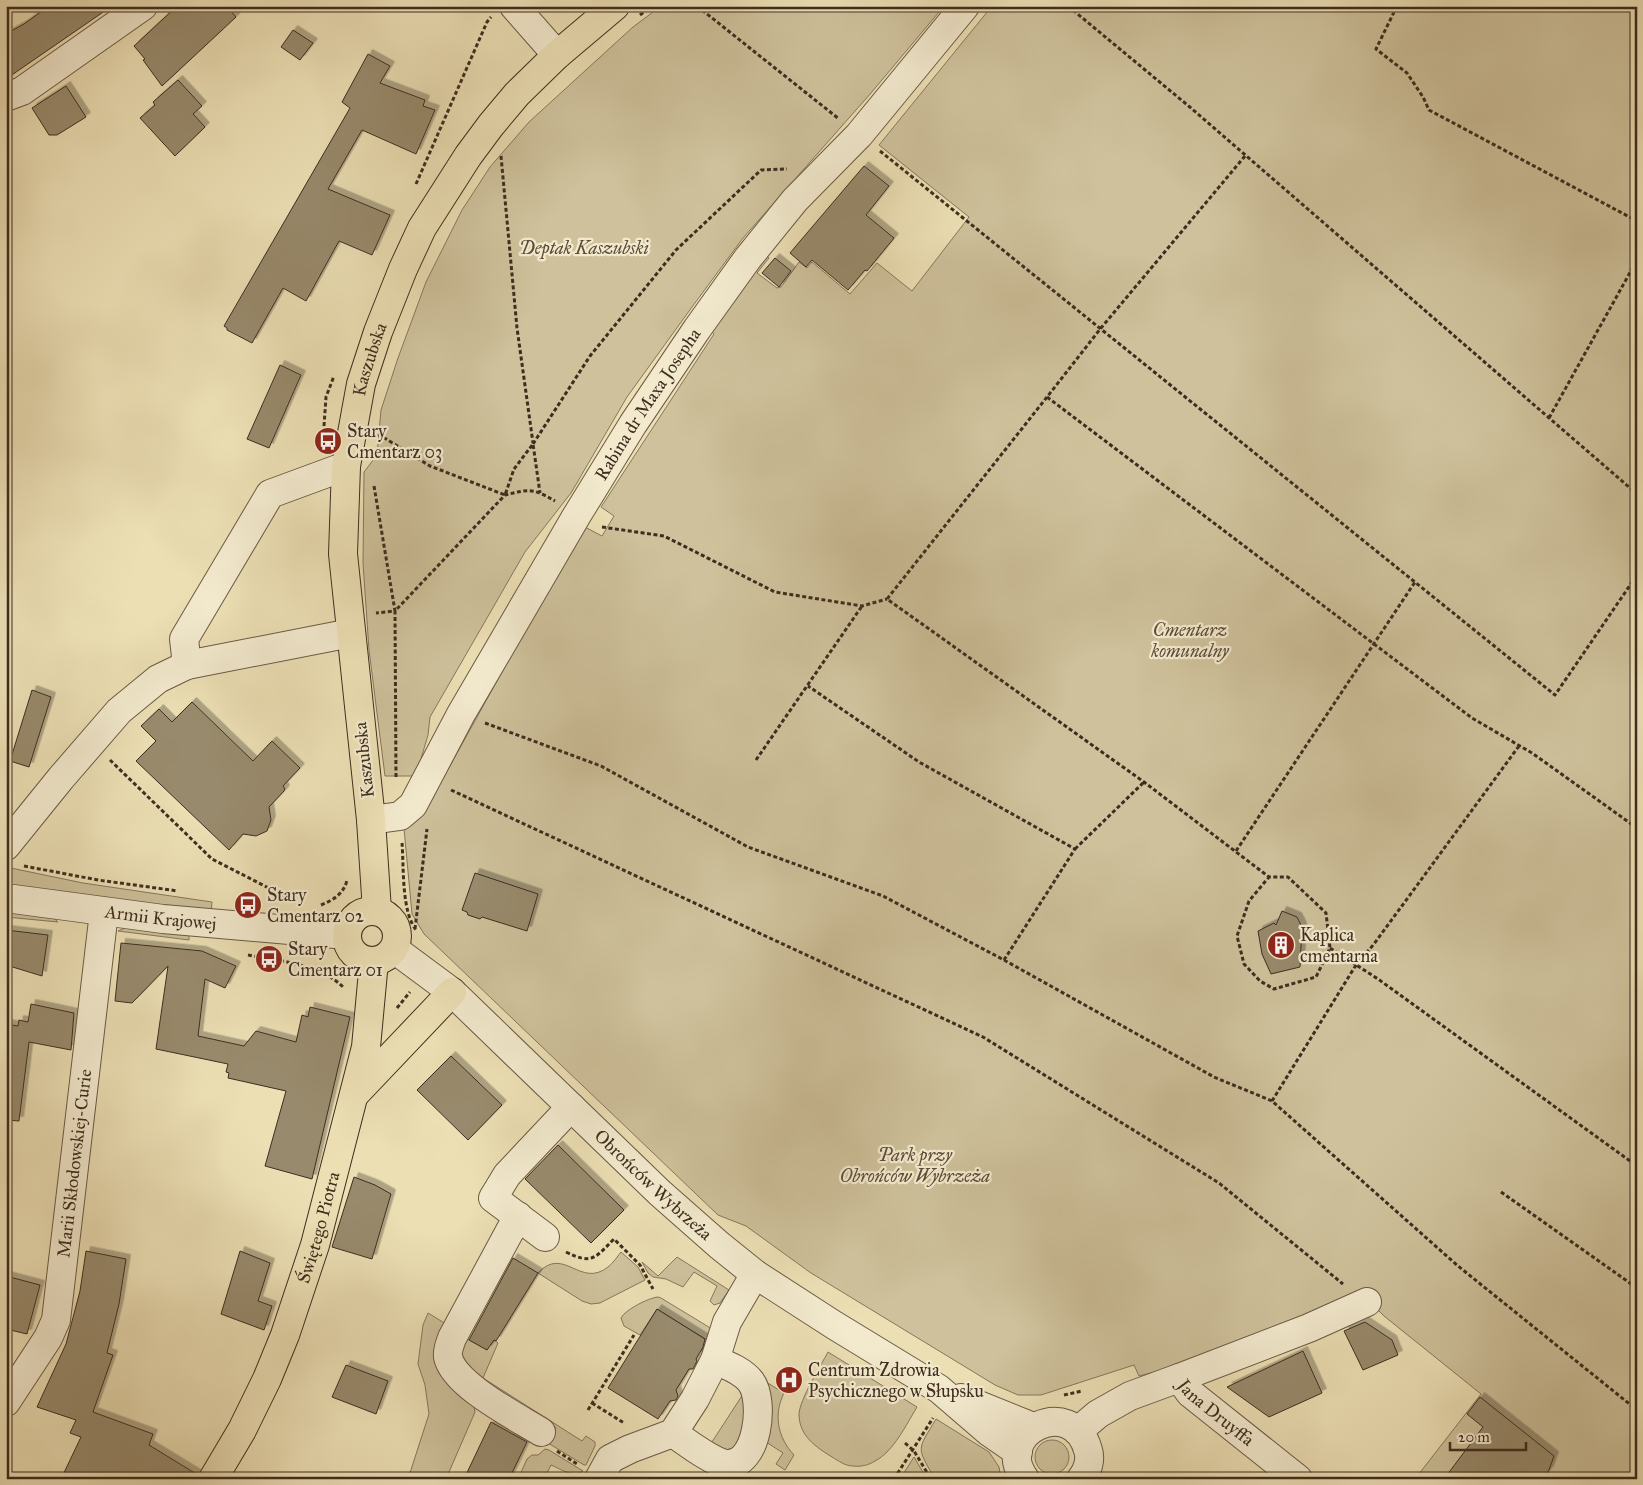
<svg xmlns="http://www.w3.org/2000/svg" width="1643" height="1485" font-family="'IM FELL Great Primer',serif">
  <style>
    .green { fill: #cec19b; stroke: #86775d }
    .building { fill: #988a6c; stroke: #3e2d1f; filter: url(#shadow) }
    .lines { fill: none; stroke-linecap: round; stroke-linejoin: round }
    .minor-casing { stroke: #6a5a44; stroke-width: 30 }
    .major-casing { stroke: #3e2d1f; stroke-width: 30 }
    .path { stroke: #3e2d1f; stroke-width: 3; stroke-dasharray: 4 2.5; stroke-linecap: butt }
    .minor { stroke: #f3eace; stroke-width: 28 }
    .major { stroke: #ecdfb4; stroke-width: 28 }
    .labels { text-anchor: middle; dominant-baseline: central; stroke-width: 4.5; stroke-linejoin: round; paint-order: stroke }
    .park-label { font-size: 18px; font-style: italic; fill: #5b4b38; stroke: #f3eace }
    .street-label { font-size: 18px; fill: #3e2d1f; stroke: #f3eace }
    .poi-label { font-size: 18px; fill: #3e2d1f; stroke: #f3eace; text-anchor: start }
  </style>
  <defs>
    <filter id="shadow"><feDropShadow dx="4.5" dy="-4.5" stdDeviation="0" flood-color="#0004"/></filter>
  </defs>
  <rect width="100%" height="100%" fill="#ecdfb4"/>
  <filter id="stains"><feTurbulence type="fractalNoise" baseFrequency=".004" numOctaves="4"/><feColorMatrix values="0 0 0 0 .2 0 0 0 0 .09 0 0 0 0 .02 0 0 0 .5 -.17"/></filter>
  <radialGradient id="worn" r=".72"><stop offset=".6" stop-color="#630" stop-opacity="0"/><stop offset="1" stop-color="#630" stop-opacity=".3"/></radialGradient>
  <path class="green" d="M 661,6 L 944,6 L 871,93 L 743,238 L 692,307 L 627,397 L 571,493 L 525,552 L 430,717 L 428,735 L 416,776 L 385,776 L 369,650 L 363,563 L 364,472 L 377,455 L 381,410 L 398,358 L 426,282 L 462,210 L 490,167 L 529,122 L 633,27 Z
    M 992,6 L 1637,6 L 1637,1479 L 1415,1479 L 1481,1394 L 1384,1316 L 1362,1294 L 1158,1371 L 1139,1376 L 1134,1365 L 1041,1395 L 1018,1395 L 995,1385 L 811,1273 L 746,1226 L 718,1215 L 424,934 L 412,914 L 403,818 L 441,782 L 583,526 L 602,536 L 614,516 L 601,507 L 714,334 L 707,326 L 760,251 L 769,258 L 757,273 L 777,288 L 781,287 L 799,262 L 807,268 L 812,262 L 850,294 L 877,263 L 912,291 L 969,217 L 879,145 Z
    M 6,867 L 83,883 L 212,902 L 211,912 L 6,887 Z
    M 6,912 L 54,918 L 58,922 L 6,917 Z
    M 125,928 L 189,934 L 189,940 L 118,931 Z
    M 621,1252 L 638,1267 L 645,1280 L 600,1303 L 591,1304 L 582,1301 L 538,1273 C 564,1245 580,1289 608,1267 C 613,1263 617,1257 621,1252 Z
    M 677,1257 L 729,1290 L 720,1303 L 714,1305 L 710,1301 L 717,1286 L 694,1272 L 683,1287 L 666,1279 L 653,1277 L 648,1273 L 642,1262 L 658,1276 Z
    M 658,1297 L 661,1298 L 717,1332 L 707,1353 L 701,1350 L 707,1340 L 657,1309 L 640,1335 L 624,1326 L 621,1318 C 625,1310 648,1298 658,1297 Z
    M 428,1313 L 446,1324 L 474,1406 L 475,1412 L 446,1479 L 408,1479 L 429,1414 L 425,1385 L 418,1364 L 423,1325 Z
    M 466,1338 L 487,1350 L 494,1340 L 498,1343 L 483,1378 L 582,1441 L 586,1436 L 595,1442 L 595,1446 L 586,1465 L 584,1465 L 548,1443 L 556,1428 L 470,1374 L 463,1367 L 461,1349 Z
    M 828,1352 L 917,1407 C 906,1425 894,1451 875,1461 C 869,1465 861,1467 853,1466 C 845,1466 839,1461 832,1457 C 816,1447 799,1436 799,1414 C 800,1399 820,1367 828,1352 Z
    M 766,1382 L 784,1393 C 773,1415 778,1438 794,1455 L 785,1470 L 776,1464 L 783,1453 L 760,1438 L 763,1387 Z
    M 747,1388 L 744,1440 C 729,1451 727,1453 710,1445 Z
    M 936,1419 L 989,1452 L 999,1467 L 1001,1479 L 935,1479 C 916,1446 917,1451 936,1419 Z
    M1035 1457a17 17 0 1 1 34 0a17 17 0 1 1-34 0Z
    M 545,1449 L 549,1450 L 583,1471 C 572,1478 561,1469 551,1465 L 544,1479 L 518,1479 L 527,1459 L 532,1455 L 538,1455 Z
    M 914,1457 L 927,1479 L 900,1479 Z"/>
  <path class="building" d="M 49,6 L 112,6 L 6,79 L 6,34 L 24,24 Z
    M 177,6 L 226,6 L 236,17 L 162,86 L 143,60 L 145,59 L 134,46 Z
    M 293,30 L 313,43 L 300,60 L 281,47 Z
    M 368,54 L 390,66 L 380,83 L 425,100 L 423,106 L 435,110 L 416,154 L 362,130 L 328,189 L 390,215 L 372,255 L 339,241 L 306,301 L 283,288 L 252,343 L 227,330 L 227,328 L 224,326 L 350,108 L 342,102 Z
    M 178,80 L 202,106 L 193,114 L 205,127 L 175,156 L 140,118 L 155,105 L 153,102 Z
    M 66,86 L 86,117 L 57,135 L 49,135 L 32,108 Z
    M 864,166 L 889,186 L 866,215 L 894,238 L 867,271 L 865,270 L 848,290 L 812,260 L 806,267 L 790,253 Z
    M 775,258 L 791,271 L 779,287 L 762,273 Z
    M 280,365 L 301,375 L 269,448 L 247,439 Z
    M 32,690 L 51,697 L 29,767 L 10,761 Z
    M 192,702 L 253,761 L 272,741 L 300,768 L 283,786 L 285,789 L 284,791 L 269,807 L 271,820 L 267,831 L 256,836 L 243,834 L 229,850 L 136,761 L 156,741 L 141,726 L 159,709 L 172,722 Z
    M 475,873 L 538,894 L 527,931 L 482,917 L 480,919 L 468,915 L 467,912 L 462,910 Z
    M 1282,911 L 1297,917 L 1302,927 L 1300,967 L 1271,974 L 1262,954 L 1258,931 L 1274,923 L 1276,925 Z
    M 6,930 L 48,935 L 42,976 L 6,965 Z
    M 121,943 L 202,951 L 236,966 L 225,988 L 205,979 L 198,1036 L 244,1046 L 256,1031 L 296,1042 L 302,1015 L 308,1017 L 310,1007 L 350,1017 L 312,1179 L 265,1166 L 286,1091 L 228,1078 L 229,1073 L 226,1072 L 228,1064 L 156,1049 L 168,966 L 132,1003 L 115,1001 Z
    M 31,1004 L 74,1013 L 71,1050 L 29,1042 L 19,1121 L 6,1120 L 6,1024 L 18,1026 L 19,1020 L 28,1022 Z
    M 451,1056 L 502,1105 L 468,1140 L 417,1090 Z
    M 558,1145 L 624,1210 L 591,1243 L 525,1179 Z
    M 354,1177 L 375,1185 L 391,1194 L 372,1259 L 332,1247 Z
    M 86,1251 L 126,1259 L 119,1304 L 107,1353 L 113,1355 L 93,1412 L 153,1434 L 149,1445 L 198,1475 L 197,1479 L 61,1479 L 81,1437 L 70,1433 L 76,1420 L 37,1407 L 66,1344 L 80,1291 Z
    M 240,1251 L 270,1263 L 258,1301 L 272,1306 L 264,1330 L 221,1314 Z
    M 513,1258 L 538,1273 L 496,1341 L 494,1340 L 487,1350 L 469,1340 Z
    M 6,1276 L 40,1285 L 27,1334 L 6,1329 Z
    M 657,1309 L 705,1339 L 703,1347 L 696,1359 L 697,1361 L 693,1369 L 689,1369 L 676,1390 L 678,1396 L 676,1400 L 670,1401 L 658,1419 L 608,1388 Z
    M 1365,1322 L 1392,1340 L 1398,1355 L 1363,1370 L 1344,1331 Z
    M 1303,1351 L 1322,1393 L 1269,1417 L 1227,1387 Z
    M 346,1365 L 388,1381 L 376,1414 L 332,1397 Z
    M 1480,1397 L 1554,1456 L 1549,1470 L 1542,1479 L 1444,1479 L 1483,1427 L 1467,1414 Z
    M 491,1422 L 527,1442 L 509,1479 L 464,1479 Z"/>
  <g class="lines">
    <g class="minor-casing">
      <g id="minor">
        <path d="M 514,6 L 557,55"/>
        <path d="M 6,97 L 22,91 L 143,6"/>
        <path d="M 187,665 L 184,639 L 270,494 L 346,466"/>
        <path id="s1" d="M 371,820 L 400,816 L 413,805 L 461,714 L 577,515 L 633,424 L 697,329 L 748,258 L 795,200 L 859,135 L 965,6"/>
        <path d="M 6,846 L 61,778 L 119,711 L 158,679 L 187,665 L 351,633"/>
        <path id="s2" d="M 6,898 L 163,919 L 347,935"/>
        <path id="s3" d="M 394,949 L 452,992 L 660,1193 L 719,1245 L 755,1274 L 834,1325 L 939,1389 L 989,1432 L 1018,1452"/>
        <path d="M 518,1216 L 452,1338 C 450,1344 447,1350 448,1357 C 454,1385 517,1417 541,1432"/>
        <path d="M 545,1237 L 493,1198 L 507,1175 L 571,1107"/>
        <path d="M 1179,1378 L 1309,1328 L 1367,1302"/>
        <path d="M 961,1398 L 1033,1427"/>
        <path id="s4" d="M 6,1402 L 48,1338 L 56,1320 L 104,912"/>
        <path id="s5" d="M 1078,1431 L 1098,1414 L 1130,1396 L 1179,1378 L 1190,1393 L 1298,1479"/>
        <path d="M 673,1433 C 685,1441 712,1462 726,1464 C 758,1467 765,1401 751,1382 C 743,1371 727,1365 715,1360"/>
        <path d="M 599,1479 L 610,1459 L 630,1449 L 673,1433 L 695,1399 L 715,1360 L 727,1322 L 755,1274"/>
        <path d="M 1025,1479 C 991,1433 1072,1393 1088,1450 C 1091,1459 1088,1471 1081,1479"/>
      </g>
    </g>
    <g class="major-casing">
      <g id="major">
        <path id="s6" d="M 377,911 L 371,820 L 343,554 L 346,466 L 361,384 L 378,332 L 403,269 L 422,228 L 468,156 L 491,125 L 517,94 L 557,55 L 615,6"/>
        <circle cx="372" cy="936" r="25"/>
        <path d="M 356,1093 L 452,992"/>
        <path id="s7" d="M 213,1479 L 242,1430 L 267,1379 L 285,1335 L 315,1245 L 366,1047 L 374,961"/>
      </g>
    </g>
    <path class="path" d="M 697,6 L 839,119
      M 1068,6 L 1191,108 L 1637,494
      M 1397,6 L 1376,49 L 1407,73 L 1423,97 L 1429,110 L 1637,221
      M 640,15 L 651,6
      M 880,151 L 1555,695 L 1637,575
      M 501,156 L 517,328 L 533,443
      M 1245,156 L 1101,328 L 1047,397 L 1472,718 L 1532,753 L 1637,828
      M 416,184 L 487,22 L 491,17
      M 1047,397 L 887,599 L 1144,782 L 1269,877 L 1288,877 L 1326,913 L 1330,948 L 1316,977 L 1274,989 L 1260,981 L 1244,964 L 1237,936 L 1249,901 L 1269,877
      M 1549,418 L 1637,260
      M 324,426 L 326,397 L 334,376
      M 378,434 L 430,466 L 505,495 L 514,469 L 533,444 L 540,493
      M 533,444 L 590,356 L 676,250 L 761,170 L 787,169
      M 374,486 L 395,611 L 376,613
      M 602,527 L 664,536 L 775,592 L 862,606 L 887,599
      M 485,723 L 601,766 L 748,847 L 883,896 L 1004,960 L 1075,849 L 919,762 L 808,686
      M 110,760 L 212,859 L 296,902
      M 756,760 L 862,606
      M 396,777 L 395,611 L 505,495 C 529,489 533,488 555,501
      M 451,790 L 983,1037 L 1219,1183 L 1343,1284
      M 402,843 C 404,866 401,913 417,931
      M 1075,849 L 1144,782
      M 1236,851 L 1415,582
      M 24,866 L 98,880 L 178,891
      M 321,905 C 333,900 344,894 347,880
      M 415,929 L 427,829
      M 1330,948 L 1378,979 L 1637,1166
      M 248,955 C 279,961 321,964 344,988
      M 1004,960 L 1214,1077 L 1272,1101 L 1458,1266 L 1637,1410
      M 397,1008 L 410,992
      M 1272,1101 L 1356,965 L 1374,944 L 1519,746
      M 1501,1192 L 1637,1288
      M 566,1252 C 592,1265 595,1258 614,1239 L 640,1265 L 653,1289
      M 782,1386 L 794,1393
      M 1064,1395 L 1082,1391
      M 592,1403 L 624,1423
      M 588,1410 L 634,1335
      M 905,1443 L 914,1451 L 931,1479
      M 557,1451 L 577,1464
      M 894,1479 L 933,1418"/>
    <use href="#minor" class="minor"/>
    <use href="#major" class="major"/>
  </g>
  <defs>
    <g id="bus-disc" transform="scale(1.4375)"><circle r="9.5" fill="#8f2418" stroke="#f3eace"/><path d="M-5-6H5V4H4V6H2V4H-2V6H-4V4H-5ZM-3.5-4V0h7V-4ZM-3.5 1.2v1.5H-2V1.2ZM2 1.2v1.5H3.5V1.2Z" fill="#fff"/></g>
    <g id="building-disc" transform="scale(1.4375)"><circle r="9.5" fill="#8f2418" stroke="#f3eace"/><path d="M-4-6H4V6H1V3H-1V6H-4ZM-2.5-4.3h1.7v1.8h-1.7ZM.8-4.3h1.7v1.8H.8ZM-2.5-1h1.7V.8h-1.7ZM.8-1h1.7V.8H.8Z" fill="#fff"/></g>
    <g id="hospital-disc" transform="scale(1.4375)"><circle r="9.5" fill="#8f2418" stroke="#f3eace"/><path d="M-5-5h3v3.5h4V-5h3V5h-3V1.5h-4V5h-3Z" fill="#fff"/></g>
  </defs>
  <g fill-rule="evenodd">
    <use href="#bus-disc" x="328" y="441"/>
    <use href="#bus-disc" x="248" y="905"/>
    <use href="#building-disc" x="1281" y="945"/>
    <use href="#bus-disc" x="269" y="959"/>
    <use href="#hospital-disc" x="789" y="1380"/>
  </g>
  <g class="labels">
    <g class="park-label">
      <text x="584" y="248">Deptak Kaszubski</text>
      <text x="1190" y="630">Cmentarz<tspan x="1190" dy="21">komunalny</tspan></text>
      <text x="915" y="1155">Park przy<tspan x="915" dy="21">Obrońców Wybrzeża</tspan></text>
    </g>
    <g class="street-label">
      <text stroke="none"><textPath href="#s6" startOffset="556">Kaszubska</textPath></text>
      <text stroke="none"><textPath href="#s1" startOffset="511">Rabina dr Maxa Josepha</textPath></text>
      <text transform="translate(364 760) rotate(-96)">Kaszubska</text>
      <text stroke="none"><textPath href="#s2" startOffset="156">Armii Krajowej</textPath></text>
      <text stroke="none"><textPath href="#s4" startOffset="254">Marii Skłodowskiej-Curie</textPath></text>
      <text stroke="none"><textPath href="#s3" startOffset="351">Obrońców Wybrzeża</textPath></text>
      <text stroke="none"><textPath href="#s7" startOffset="274">Świętego Piotra</textPath></text>
      <text stroke="none"><textPath href="#s5" startOffset="166">Jana Druyffa</textPath></text>
    </g>
    <g class="poi-label">
      <text x="347" y="431">Stary<tspan x="347" dy="21">Cmentarz 03</tspan></text>
      <text x="267" y="895">Stary<tspan x="267" dy="21">Cmentarz 02</tspan></text>
      <text x="1300" y="935">Kaplica<tspan x="1300" dy="21">cmentarna</tspan></text>
      <text x="288" y="949">Stary<tspan x="288" dy="21">Cmentarz 01</tspan></text>
      <text x="808" y="1370">Centrum Zdrowia<tspan x="808" dy="21">Psychicznego w Słupsku</tspan></text>
    </g>
  </g>
  <rect width="1643" height="1485" fill="none" stroke="#ecdfb4" stroke-width="25"/>
  <rect x="8" y="8" width="1628" height="1470" fill="none" stroke="#3e2d1f" stroke-width="2.5"/>
  <rect x="12" y="12" width="1618" height="1460" fill="none" stroke="#3e2d1f"/>
  <path d="M1450 1442v8h76v-8" fill="none" stroke="#3e2d1f" stroke-width="2.5"/>
  <text x="1458" y="1442" font-size="15" fill="#3e2d1f" stroke="#f3eace" stroke-width="4" paint-order="stroke">20 m</text>
  <rect width="100%" height="100%" filter="url(#stains)"/>
  <rect width="100%" height="100%" fill="url(#worn)"/>
</svg>
